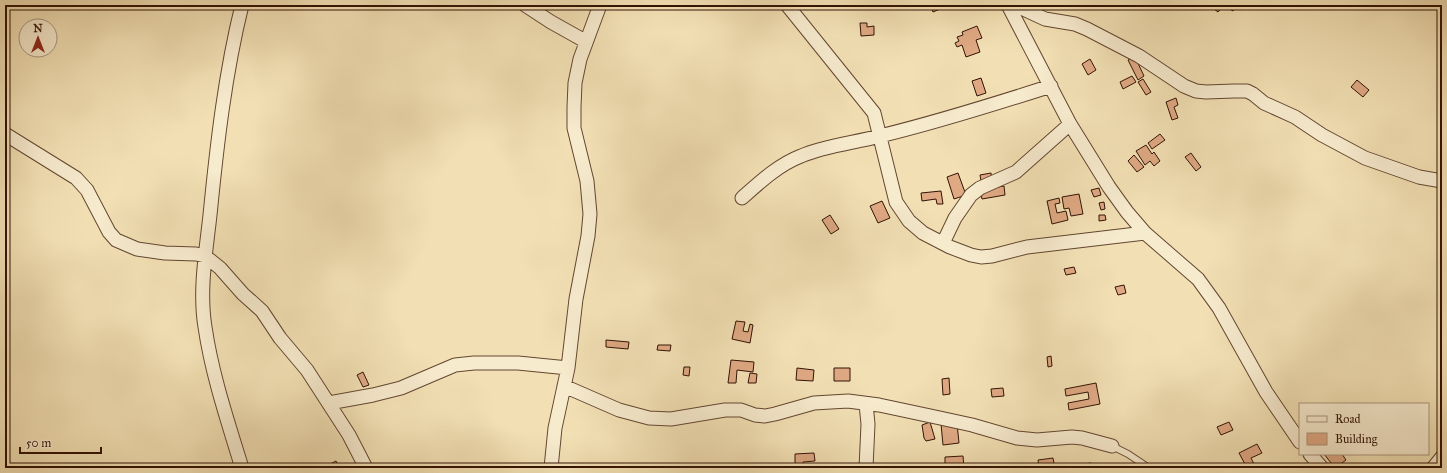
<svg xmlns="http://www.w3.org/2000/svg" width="1447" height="473" font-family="'IM FELL Great Primer',serif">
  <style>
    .building { fill: #dfa984; stroke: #331204 }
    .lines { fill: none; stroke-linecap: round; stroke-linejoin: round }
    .lane-casing { stroke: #634630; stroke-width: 8 }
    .street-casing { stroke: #634630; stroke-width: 15 }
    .lane { stroke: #f7ebce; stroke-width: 6 }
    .street { stroke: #f7ebce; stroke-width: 13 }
  </style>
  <rect width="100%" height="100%" fill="#f2e0b4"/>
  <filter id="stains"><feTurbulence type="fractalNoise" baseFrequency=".005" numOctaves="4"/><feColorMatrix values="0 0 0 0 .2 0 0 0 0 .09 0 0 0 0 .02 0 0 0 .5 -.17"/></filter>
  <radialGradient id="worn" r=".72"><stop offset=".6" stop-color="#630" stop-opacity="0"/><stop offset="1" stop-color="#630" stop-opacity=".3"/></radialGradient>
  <path class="building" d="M 930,5 L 939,5 L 940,9 L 933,12 Z
    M 1213,5 L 1224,5 L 1218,12 L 1211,7 Z
    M 1227,5 L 1231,5 L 1235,7 L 1233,11 L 1226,7 Z
    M 860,23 L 867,23 L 867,27 L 874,26 L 874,35 L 861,36 Z
    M 977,26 L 982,38 L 976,40 L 980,52 L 966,57 L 962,45 L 957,47 L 955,43 L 959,41 L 957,37 L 963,35 L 962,32 Z
    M 1135,57 L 1144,76 L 1138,80 L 1128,60 Z
    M 1090,59 L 1096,70 L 1088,75 L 1082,64 Z
    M 1132,76 L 1136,82 L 1123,89 L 1120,82 Z
    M 981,78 L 986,93 L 977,96 L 972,81 Z
    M 1143,79 L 1151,92 L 1146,95 L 1138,82 Z
    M 1357,80 L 1369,90 L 1363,97 L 1351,87 Z
    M 1176,98 L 1178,105 L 1174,107 L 1178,118 L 1172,120 L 1166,102 Z
    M 1160,134 L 1165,140 L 1152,149 L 1148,143 Z
    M 1146,145 L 1152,154 L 1154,152 L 1160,161 L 1154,166 L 1150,161 L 1145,165 L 1136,151 Z
    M 1191,153 L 1201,167 L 1196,171 L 1185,157 Z
    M 1134,155 L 1144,167 L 1137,172 L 1128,161 Z
    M 958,173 L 966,195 L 954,199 L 947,177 Z
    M 991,173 L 992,180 L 981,181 L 980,175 Z
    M 1004,186 L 1005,195 L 982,199 L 980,190 Z
    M 1099,188 L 1101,195 L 1094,197 L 1091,190 Z
    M 941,191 L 943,204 L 937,204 L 936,199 L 922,201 L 921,193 Z
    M 1079,194 L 1083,214 L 1071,216 L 1069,208 L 1064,209 L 1062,197 Z
    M 1059,198 L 1060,203 L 1055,204 L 1057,213 L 1066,211 L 1068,220 L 1052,224 L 1047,201 Z
    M 882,201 L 890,218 L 878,223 L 870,206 Z
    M 1104,202 L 1105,209 L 1101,210 L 1099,203 Z
    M 830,215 L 839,229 L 831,234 L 822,220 Z
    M 1099,215 L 1105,215 L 1106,220 L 1099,221 Z
    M 1074,267 L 1076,273 L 1066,275 L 1064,269 Z
    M 1124,285 L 1126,293 L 1118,295 L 1115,287 Z
    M 736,321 L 745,322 L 743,331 L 748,332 L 750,324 L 753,325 L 750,343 L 732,339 Z
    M 606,340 L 629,342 L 628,349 L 606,347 Z
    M 658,345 L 671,345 L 670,351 L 657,350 Z
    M 1051,356 L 1052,366 L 1048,367 L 1047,357 Z
    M 731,360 L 754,362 L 753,372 L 737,370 L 736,383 L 728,383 Z
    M 684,367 L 690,367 L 689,376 L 683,375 Z
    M 797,368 L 814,370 L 813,381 L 796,380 Z
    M 834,368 L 850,368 L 850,381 L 834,381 Z
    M 363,372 L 369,385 L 363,387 L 357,375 Z
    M 750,373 L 757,374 L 756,383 L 748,383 Z
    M 949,378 L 950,394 L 943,395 L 942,379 Z
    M 1096,383 L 1100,404 L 1069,410 L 1068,403 L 1089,399 L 1088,392 L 1066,396 L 1065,389 Z
    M 1003,388 L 1004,396 L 992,397 L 991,389 Z
    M 930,422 L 935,439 L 926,441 L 924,438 L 922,425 Z
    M 1229,422 L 1233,430 L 1221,435 L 1217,427 Z
    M 957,423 L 959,443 L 943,445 L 941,424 Z
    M 1257,444 L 1262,453 L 1251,458 L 1256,468 L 1247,468 L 1239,453 Z
    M 814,453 L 815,461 L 803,462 L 803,465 L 816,465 L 816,468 L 795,468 L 795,454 Z
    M 1324,454 L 1342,454 L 1346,460 L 1335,468 Z
    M 963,456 L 964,468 L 945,468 L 945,457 Z
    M 1053,458 L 1055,468 L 1039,468 L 1038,460 Z
    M 336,461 L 339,466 L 341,464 L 343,468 L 327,468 L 326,466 Z
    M 1091,463 L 1091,468 L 1084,468 L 1083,464 Z"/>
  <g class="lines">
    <g class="lane-casing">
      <path id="lane" d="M 1112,446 L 1128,454 L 1149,468"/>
    </g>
    <g class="street-casing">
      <path id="street" d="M 525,5 L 551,22 L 585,41
        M 787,5 L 874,113 L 896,202 L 909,221 L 923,233 L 950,247 L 971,255 L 981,257 L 992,256 L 1027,247 L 1145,233
        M 1008,5 L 1070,124 L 1109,187 L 1127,212 L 1145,233 L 1198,279 L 1219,308 L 1266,392 L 1300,442
        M 1015,5 L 1045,19 L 1075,24 L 1087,29 L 1139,56 L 1184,86 L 1196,91 L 1206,92 L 1234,91 L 1247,91 L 1253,94 L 1264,103 L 1295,117 L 1322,135 L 1365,158 L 1419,177 L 1442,181
        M 5,134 L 76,178 L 87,190 L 109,232 L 116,240 L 137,249 L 165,253 L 196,254 L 205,256 L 220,268 L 243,294 L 262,311 L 280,338 L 307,370 L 349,435 L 366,468
        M 742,198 C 760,182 778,165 801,156 C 826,145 854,143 880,136 C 938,122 995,104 1051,86
        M 943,243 L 955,218 L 971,195 L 980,188 L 1016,172 L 1070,124
        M 564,386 L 619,410 L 649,418 L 671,419 L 725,410 L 741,410 L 755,415 L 765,416 L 775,414 L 814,403 L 848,401 L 879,405 L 940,418 L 972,425 L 1017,438 L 1037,440 L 1072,437 L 1082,438 L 1112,446
        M 329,403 L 373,395 L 401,388 L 455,365 L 474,363 L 518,363 L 568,368
        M 866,404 L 868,424 L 866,468
        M 1310,454 L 1322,468
        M 242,468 C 228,422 212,375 205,327 C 199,290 206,252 210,215 C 217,144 225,74 242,5
        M 551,468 L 555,428 L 568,368 L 576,299 L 588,236 L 590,214 L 587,181 L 574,128 L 574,107 L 575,83 L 580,59 L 600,5
        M 1433,468 L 1442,457"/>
    </g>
    <use href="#lane" class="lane"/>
    <use href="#street" class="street"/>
  </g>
  <rect width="1447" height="473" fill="none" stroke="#f2e0b4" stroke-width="20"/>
  <rect x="6" y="6" width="1435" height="461" fill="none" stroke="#331204" stroke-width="2"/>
  <rect x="10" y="10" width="1427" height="453" fill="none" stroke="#331204"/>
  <rect x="1299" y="403" width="130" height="52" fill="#f7ebce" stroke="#a9947d"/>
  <rect x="1307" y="416" width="20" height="6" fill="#f7ebce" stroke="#a9947d"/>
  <text x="1335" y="423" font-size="12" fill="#331204">Road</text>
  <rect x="1307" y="433" width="20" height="12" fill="#dfa984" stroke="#a9947d"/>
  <text x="1335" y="443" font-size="12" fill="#331204">Building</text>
  <g transform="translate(38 38)"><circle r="19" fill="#f7ebce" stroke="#a9947d"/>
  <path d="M0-3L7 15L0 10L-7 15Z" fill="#8f2418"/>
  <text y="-6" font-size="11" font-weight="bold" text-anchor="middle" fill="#331204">N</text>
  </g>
  <path d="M20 447v6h81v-6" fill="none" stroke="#331204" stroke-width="2"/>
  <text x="26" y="447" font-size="12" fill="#331204" stroke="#f7ebce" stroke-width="3" paint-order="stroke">50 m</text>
  <rect width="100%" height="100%" filter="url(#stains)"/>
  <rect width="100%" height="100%" fill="url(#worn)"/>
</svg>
